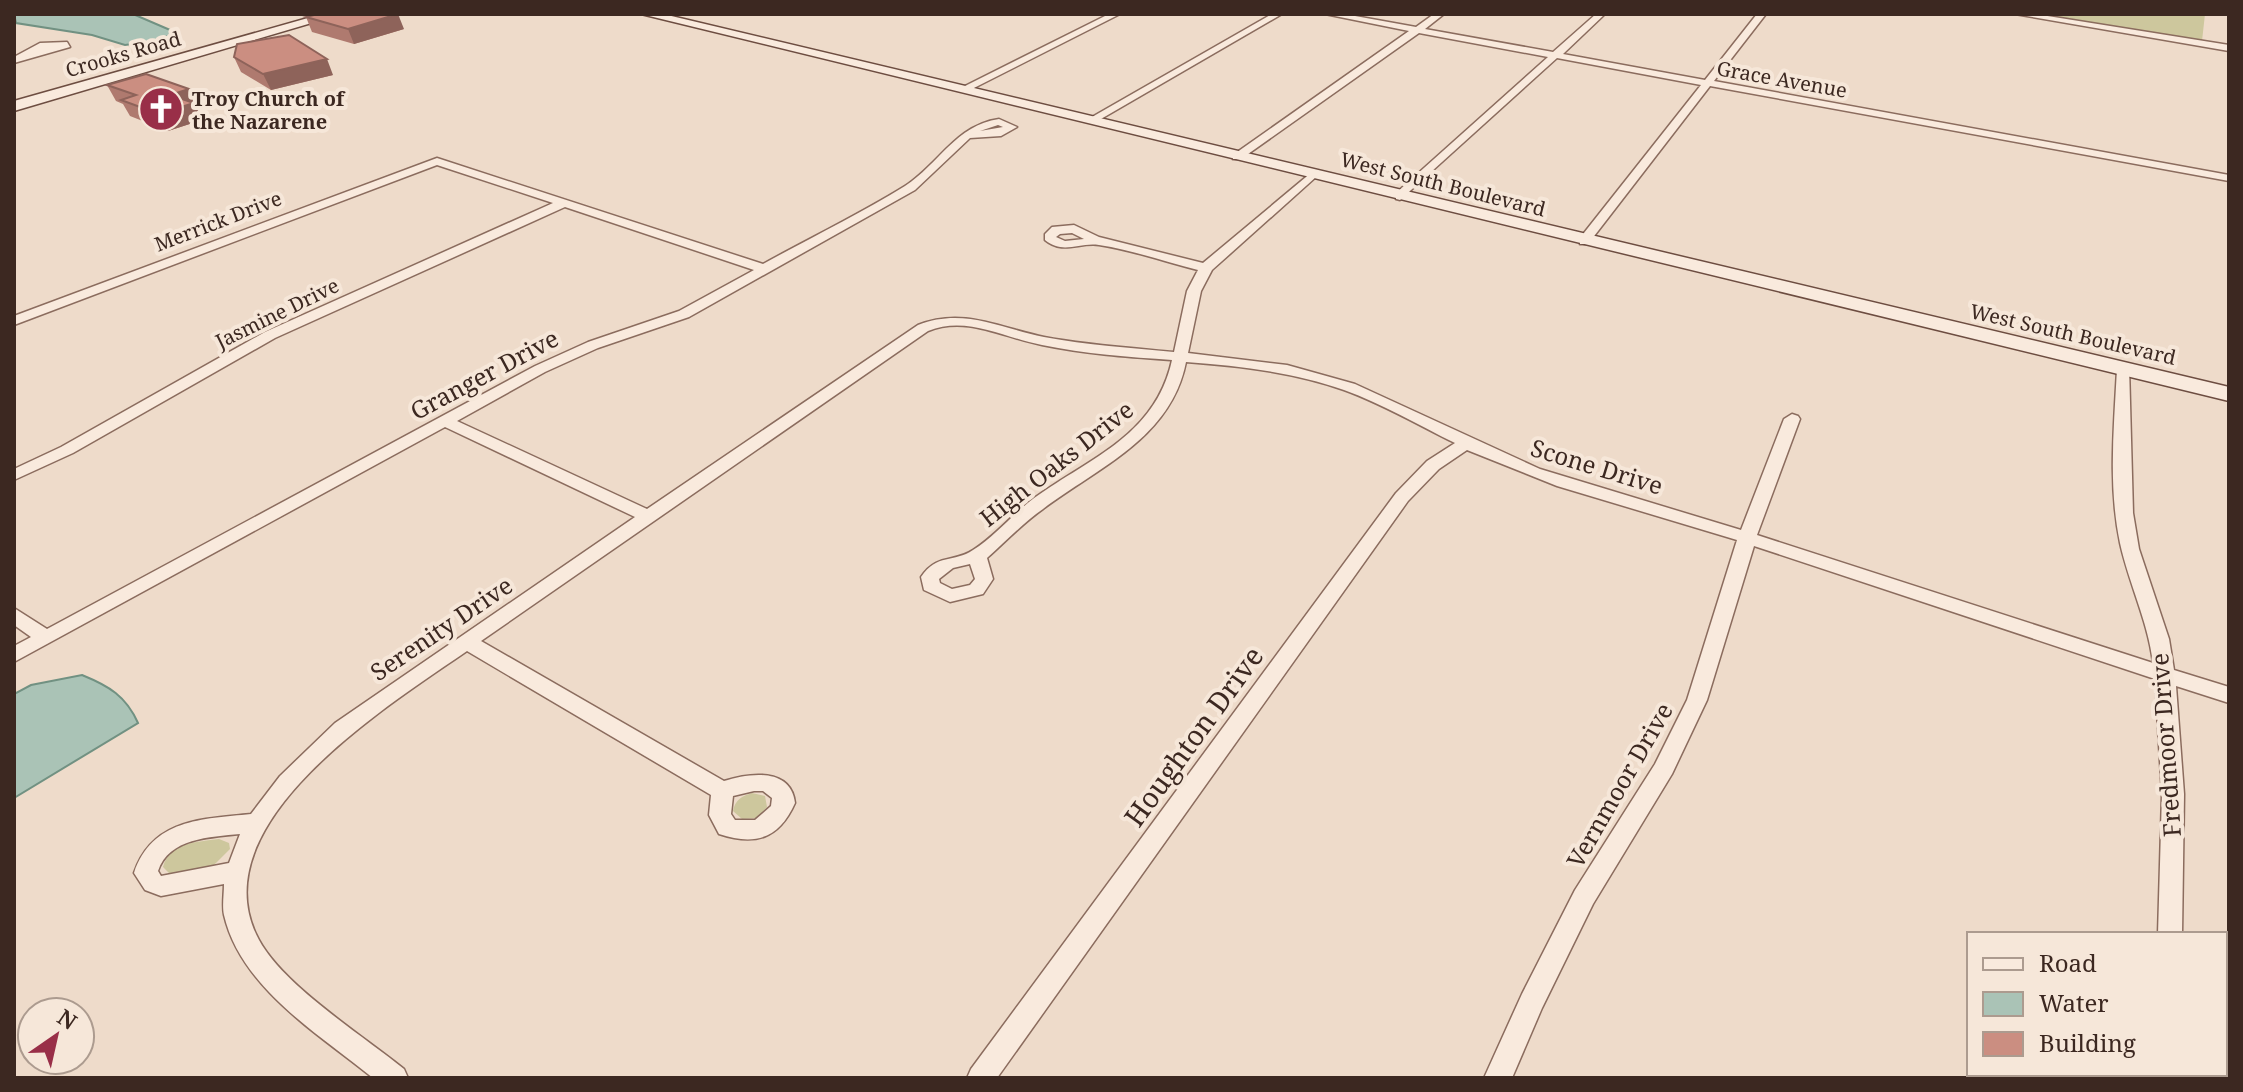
<svg xmlns="http://www.w3.org/2000/svg" width="2243" height="1092" font-family="'Noto Serif',serif">
  <style>
    .green { fill: #cdc79d }
    .water { fill: #aac3b6; stroke: #719182; stroke-width: 2 }
    .lines { fill: none; stroke-linecap: round; stroke-linejoin: round }
    .street-casing { stroke: #8b6c5e; stroke-width: 3 }
    .secondary-casing { stroke: #6d4d41; stroke-width: 3 }
    .street { fill: #f9eadd; fill-rule: evenodd }
    .secondary { fill: #f9eadd; fill-rule: evenodd }
    .wall { fill: #af7a6f }
    .shaded-wall { fill: #8e635a }
    .building { fill: #cb8e81; stroke: #8e635a; stroke-width: 2 }
    .labels { text-anchor: middle; dominant-baseline: central; stroke-width: 8; stroke-linejoin: round; paint-order: stroke }
    .far-street-label { font-size: 20px; fill: #3c2821; stroke: #f6e7d9 }
    .far-poi-label { font-size: 20px; font-weight: bold; fill: #3c2821; stroke: #f6e7d9; text-anchor: start }
    .street-label { font-size: 24px; fill: #3c2821; stroke: #f6e7d9 }
    .near-street-label { font-size: 28px; fill: #3c2821; stroke: #f6e7d9 }
  </style>
  <rect width="100%" height="100%" fill="#eedbca"/>
  <path class="green" d="M 2033,14 L 2205,14 L 2202,41 Z
    M 752,793 L 765,796 L 767,807 L 757,818 L 742,819 L 733,811 C 735,800 742,796 752,793 Z
    M 219,839 L 229,843 L 230,849 L 214,865 L 175,873 L 169,873 L 163,867 C 170,842 197,842 219,839 Z"/>
  <path class="water" d="M 14,14 L 133,14 L 177,33 L 153,41 L 125,45 L 92,35 L 16,23 Z
    M 82,675 C 109,686 126,696 138,723 L 14,798 L 14,694 L 31,685 Z"/>
  <g class="lines">
    <g class="street-casing">
      <path id="street" d="M 1109,14 L 1120,14 L 966,92 L 957,90 Z
        M 1272,14 L 1282,14 L 1094,123 L 1085,121 Z
        M 1325,14 L 1344,14 L 1416,27 L 1434,14 L 1444,14 L 1425,29 L 1553,52 L 1596,14 L 1605,14 L 1563,54 L 1705,80 L 1757,14 L 1766,14 L 1714,81 L 2229,175 L 2229,181 L 1710,86 L 1588,244 L 1580,244 L 1580,238 L 1701,85 L 1557,58 L 1400,200 L 1396,199 L 1396,193 L 1548,57 L 1419,33 L 1241,159 L 1233,159 L 1233,155 L 1409,31 Z
        M 2015,14 L 2035,14 L 2229,45 L 2229,51 Z
        M 67,42 L 70,47 L 14,63 L 14,57 L 40,43 Z
        M 999,119 L 1017,127 L 1001,136 L 970,138 L 915,190 L 689,317 L 598,348 L 545,372 L 457,421 L 647,509 L 918,325 C 963,307 1000,328 1044,337 C 1087,345 1131,348 1174,352 L 1187,291 L 1198,270 C 1166,262 1132,250 1099,245 C 1079,242 1063,255 1045,240 L 1045,234 L 1052,227 L 1074,225 L 1099,237 L 1203,263 L 1312,172 L 1316,173 L 1316,177 L 1212,270 L 1201,291 L 1188,353 L 1287,365 L 1355,384 L 1540,469 L 1741,530 L 1784,419 L 1792,414 L 1798,416 L 1800,419 L 1757,535 L 2153,663 C 2148,621 2129,584 2120,543 C 2108,486 2114,427 2117,369 L 2124,365 L 2129,366 L 2133,513 L 2139,549 L 2169,639 L 2174,670 L 2229,687 L 2229,703 L 2176,686 L 2184,794 L 2182,934 L 2158,934 L 2162,794 L 2155,679 L 1754,546 L 1707,700 L 1672,774 L 1593,904 L 1542,1008 L 1512,1078 L 1484,1078 L 1522,994 L 1575,890 L 1655,764 L 1687,700 L 1737,540 L 1557,486 L 1467,450 L 1439,469 L 1408,501 L 997,1078 L 967,1078 L 971,1069 L 1396,493 L 1427,461 L 1455,443 C 1418,425 1383,404 1344,390 C 1293,372 1239,366 1186,362 C 1171,438 1099,467 1043,509 C 1023,523 1005,542 987,558 L 993,579 L 983,594 L 950,602 L 924,590 L 921,577 C 937,553 954,563 973,550 C 994,537 1010,517 1029,502 C 1086,459 1155,438 1172,360 C 1129,357 1085,354 1042,345 C 1004,338 967,315 928,331 L 481,641 L 724,781 C 749,773 791,767 795,803 C 779,839 755,846 719,834 L 709,815 L 711,795 L 467,651 C 389,705 196,824 259,940 C 284,986 362,1035 404,1069 L 408,1078 L 373,1078 C 319,1034 241,988 224,915 C 222,906 224,894 224,884 L 161,896 L 145,890 L 134,873 C 152,819 202,819 251,814 L 280,776 L 335,723 L 635,517 L 445,427 L 14,662 L 14,646 L 31,637 L 14,625 L 14,608 L 47,629 L 535,366 L 588,342 L 679,311 L 754,270 L 565,207 L 275,338 L 73,453 L 14,480 L 14,469 L 61,447 L 265,332 L 553,203 L 437,165 L 14,325 L 14,316 L 437,158 L 763,264 C 810,238 860,214 905,186 C 939,164 956,125 999,119 ZM 998,125 L 1003,127 L 980,131 ZM 1072,233 L 1084,239 L 1065,241 L 1056,237 L 1060,234 ZM 970,564 L 975,579 L 970,585 L 952,589 L 940,583 L 939,579 L 953,568 ZM 754,791 L 763,791 L 772,798 L 771,806 L 755,820 L 735,820 L 731,814 L 733,796 ZM 240,834 L 229,863 L 161,876 L 158,871 C 169,838 210,837 240,834 Z
        M 2133,1074 L 2161,1074 L 2160,1078 L 2132,1078 Z"/>
    </g>
    <g class="secondary-casing">
      <path id="secondary" d="M 322,14 L 342,14 L 14,111 L 14,101 Z
        M 641,14 L 663,14 L 2229,387 L 2229,401 Z"/>
    </g>
    <use href="#street" class="street"/>
    <use href="#secondary" class="secondary"/>
  </g>
  <path class="wall" d="M 306,17 L 404,29 L 354,44 L 312,32 Z
    M 234,57 L 333,75 L 271,90 L 241,72 Z
    M 107,85 L 197,106 L 196,106 L 202,120 L 168,131 L 130,116 L 123,104 L 116,101 Z"/>
  <path class="shaded-wall" d="M 398,14 L 404,29 L 354,44 L 348,29 Z
    M 327,59 L 333,75 L 271,90 L 263,74 Z
    M 189,89 L 202,120 L 168,131 L 159,114 L 170,95 Z"/>
  <path class="building" d="M 318,14 L 398,14 L 348,29 L 306,17 Z
    M 289,35 L 327,59 L 263,74 L 234,57 L 237,44 Z
    M 146,74 L 189,89 L 170,95 L 194,103 L 159,114 L 121,100 L 136,95 L 107,85 Z"/>
  <defs>
    <g id="church-disc" transform="scale(2.3)"><circle r="9.5" fill="#992f48" stroke="#f6e7d9"/><path d="M-1.2-6h2.4v3.5h3.3v2.4h-3.3V6h-2.4V-.1h-3.3v-2.4h3.3Z" fill="#fff"/></g>
  </defs>
  <g fill-rule="evenodd">
    <use href="#church-disc" x="161" y="109"/>
  </g>
  <g class="labels">
    <g class="far-street-label">
      <text transform="translate(123 54) rotate(-16)">Crooks Road</text>
      <text transform="translate(1782 79) rotate(10)">Grace Avenue</text>
      <text transform="translate(1443 184) rotate(14)">West South Boulevard</text>
      <text transform="translate(218 221) rotate(-21)">Merrick Drive</text>
      <text transform="translate(277 313) rotate(-26)">Jasmine Drive</text>
      <text transform="translate(2073 334) rotate(13)">West South Boulevard</text>
    </g>
    <g class="far-poi-label">
      <text x="192" y="98">Troy Church of<tspan x="192" dy="23">the Nazarene</tspan></text>
    </g>
    <g class="street-label">
      <text transform="translate(484 374) rotate(-28)">Granger Drive</text>
      <text transform="translate(1056 463) rotate(-38)">High Oaks Drive</text>
      <text transform="translate(1597 466) rotate(17)">Scone Drive</text>
      <text transform="translate(441 628) rotate(-34)">Serenity Drive</text>
      <text transform="translate(2165 745) rotate(-94)">Fredmoor Drive</text>
      <text transform="translate(1619 785) rotate(-60)">Vernmoor Drive</text>
    </g>
    <g class="near-street-label">
      <text transform="translate(1193 736) rotate(-54)">Houghton Drive</text>
    </g>
  </g>
  <rect width="2243" height="1092" fill="none" stroke="#3c2821" stroke-width="32"/>
  <rect x="1967" y="932" width="260" height="144" fill="#f6e7d9" stroke="#ac9b8f" stroke-width="2"/>
  <rect x="1983" y="958" width="40" height="12" fill="#f9eadd" stroke="#ac9b8f" stroke-width="2"/>
  <text x="2039" y="972" font-size="24" fill="#3c2821">Road</text>
  <rect x="1983" y="992" width="40" height="24" fill="#aac3b6" stroke="#ac9b8f" stroke-width="2"/>
  <text x="2039" y="1012" font-size="24" fill="#3c2821">Water</text>
  <rect x="1983" y="1032" width="40" height="24" fill="#cb8e81" stroke="#ac9b8f" stroke-width="2"/>
  <text x="2039" y="1052" font-size="24" fill="#3c2821">Building</text>
  <g transform="translate(56 1036) rotate(34)"><circle r="38" fill="#f6e7d9" stroke="#ac9b8f" stroke-width="2"/>
  <path d="M0-6L14 30L0 20L-14 30Z" fill="#992f48"/>
  <text y="-12" font-size="22" font-weight="bold" text-anchor="middle" fill="#3c2821">N</text>
  </g>
</svg>
